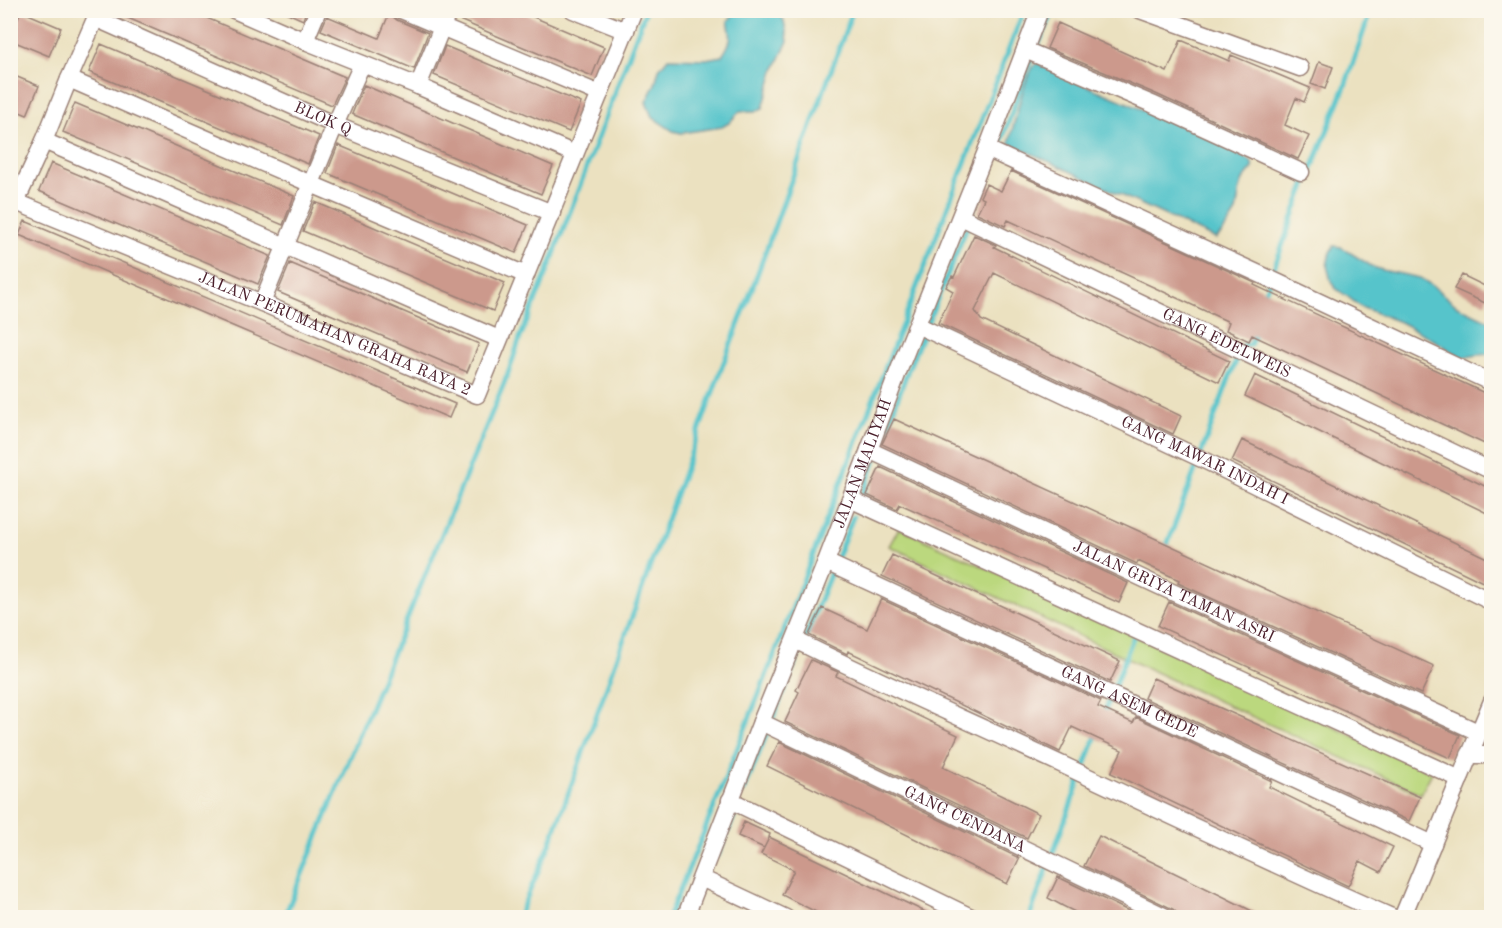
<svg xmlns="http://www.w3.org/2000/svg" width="1502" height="928" font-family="'Old Standard TT',serif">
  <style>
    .green { fill: #bbd87e; stroke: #827c54; stroke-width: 1.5 }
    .water { fill: #56c4cb; stroke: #50727b; stroke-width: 1.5 }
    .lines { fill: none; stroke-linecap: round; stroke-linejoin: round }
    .stream { stroke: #56c4cb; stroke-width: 5 }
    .building { fill: #cc998c }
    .minor-casing { stroke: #9a8076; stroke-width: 19 }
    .minor { stroke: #fff; stroke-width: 16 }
    .labels { text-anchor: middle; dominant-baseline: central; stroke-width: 4.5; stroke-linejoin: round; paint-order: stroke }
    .street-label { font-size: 16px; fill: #4a1f2b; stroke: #fbf7ec }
  </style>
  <rect width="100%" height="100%" fill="#fbf7ec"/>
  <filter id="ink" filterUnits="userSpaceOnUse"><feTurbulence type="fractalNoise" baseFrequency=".0167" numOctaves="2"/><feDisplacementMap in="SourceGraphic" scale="12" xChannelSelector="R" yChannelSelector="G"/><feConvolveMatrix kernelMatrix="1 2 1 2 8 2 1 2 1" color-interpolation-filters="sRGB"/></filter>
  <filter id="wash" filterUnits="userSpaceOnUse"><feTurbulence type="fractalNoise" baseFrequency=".008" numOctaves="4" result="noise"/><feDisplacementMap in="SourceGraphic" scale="24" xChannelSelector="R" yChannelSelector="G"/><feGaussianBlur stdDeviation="1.35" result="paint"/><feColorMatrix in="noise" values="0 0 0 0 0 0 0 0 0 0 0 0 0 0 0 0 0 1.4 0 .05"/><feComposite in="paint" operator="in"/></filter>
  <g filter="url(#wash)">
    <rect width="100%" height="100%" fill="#ebe1c0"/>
    <path class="green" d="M 899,528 L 1432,772 L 1421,794 L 1168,678 L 889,546 Z"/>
    <path class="water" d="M 738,10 L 778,11 L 784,21 L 788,41 L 774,71 L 763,108 L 756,111 L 740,111 L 729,123 L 722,127 L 681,133 L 673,131 L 652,117 L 646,102 L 655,84 L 659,69 L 668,58 L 706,59 L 722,56 C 732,41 732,38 728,21 Z
      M 1037,63 L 1092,88 L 1203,135 L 1251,161 L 1253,168 L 1243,180 L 1240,188 L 1236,212 L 1223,232 L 1216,239 L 1009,143 C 1014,126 1025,71 1037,63 Z
      M 1334,246 L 1341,247 L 1373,267 L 1382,270 L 1420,278 L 1433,286 L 1457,306 L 1491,322 L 1491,354 L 1477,355 L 1462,358 L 1429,337 L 1400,322 L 1361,307 L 1348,297 L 1335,288 L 1331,281 L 1327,266 L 1330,252 Z"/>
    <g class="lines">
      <path class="stream" d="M 1264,295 L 1297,206 L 1344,89 L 1371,10
        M 863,493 L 908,370 L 967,227 L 976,198 L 1004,135 L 1027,69 L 1054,10
        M 1166,548 L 1230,376 L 1243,345 L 1250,345 L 1256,331
        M 1103,716 L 1133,638
        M 744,791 L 853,517
        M 718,855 L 734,816
        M 284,918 L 509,371 L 520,338 L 547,273 L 646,10
        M 518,918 L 550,844 L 722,367 L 752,289 L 853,10
        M 668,918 L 704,832 L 768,671 L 1024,10
        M 1029,918 L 1097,733"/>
    </g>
    <g id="blocks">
      <path class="building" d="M 109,10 L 188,10 L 345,77 L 332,105 Z
        M 281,10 L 306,10 L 303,20 Z
        M 459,10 L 517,10 L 604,47 L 592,76 L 457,19 Z
        M 21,11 L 61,28 L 49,56 L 10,40 L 10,36 Z
        M 389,14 L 397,20 L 428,33 L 414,69 L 321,30 L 327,16 L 379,38 Z
        M 1058,23 L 1167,72 L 1181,40 L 1229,61 L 1231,55 L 1310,88 L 1304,102 L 1296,98 L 1285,125 L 1309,136 L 1298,159 L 1156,94 L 1047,48 Z
        M 101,44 L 319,136 L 308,164 L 89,72 Z
        M 445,46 L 581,103 L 569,132 L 434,75 Z
        M 1319,62 L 1333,67 L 1325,89 L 1311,84 Z
        M 10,74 L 39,86 L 27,115 L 10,108 Z
        M 364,85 L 553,166 L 541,194 L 352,114 Z
        M 75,103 L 294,196 L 283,225 L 63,132 Z
        M 338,145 L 528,225 L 516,253 L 327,173 Z
        M 51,163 L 270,256 L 258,284 L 39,191 Z
        M 1011,171 L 1255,283 L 1254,285 L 1491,396 L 1491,447 L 1252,335 L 1249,341 L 1226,330 L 1229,322 L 1008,220 L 1005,226 L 977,213 L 984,199 L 980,197 L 986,184 L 1001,191 Z
        M 315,202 L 505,283 L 493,311 L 303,231 Z
        M 25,221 L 455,404 L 449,418 L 19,235 Z
        M 974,235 L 996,245 L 994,247 L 1229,361 L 1219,382 L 994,273 L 975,311 L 981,320 L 1181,416 L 1173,434 L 938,323 L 953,291 L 946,287 L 952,276 L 954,277 Z
        M 290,263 L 479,344 L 467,372 L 278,292 Z
        M 1462,275 L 1491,289 L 1485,303 L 1454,289 Z
        M 1255,375 L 1491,489 L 1491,515 L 1245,396 Z
        M 894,419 L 1434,666 L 1421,694 L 1178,583 L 1179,580 L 1138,561 L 1137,564 L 882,444 Z
        M 1242,440 L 1491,560 L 1491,586 L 1232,461 Z
        M 880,467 L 1128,583 L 1119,603 L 900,504 L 897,509 L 867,495 Z
        M 892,555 L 1120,661 L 1110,682 L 882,576 Z
        M 881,599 L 1101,701 L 1098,707 L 1133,723 L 1136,717 L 1272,781 L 1269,787 L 1393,847 L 1381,872 L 1360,861 L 1348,886 L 1111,773 L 1122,750 L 1072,727 L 1060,752 L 848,651 L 847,654 L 809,635 L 822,608 L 867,629 Z
        M 1169,602 L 1460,735 L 1450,758 L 1158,626 Z
        M 811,660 L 838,672 L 836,676 L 958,735 L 943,767 L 1039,814 L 1027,838 L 785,722 L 799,692 L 796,690 Z
        M 1153,678 L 1420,797 L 1409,821 L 1144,698 Z
        M 779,742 L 1017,857 L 1019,859 L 1007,884 L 767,766 Z
        M 744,822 L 770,834 L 769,837 L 938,918 L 828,918 L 782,895 L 794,870 L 761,854 L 769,838 L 764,848 L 738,836 Z
        M 1099,836 L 1222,896 L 1266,918 L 1178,918 L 1177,913 L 1173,909 L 1084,866 Z
        M 1058,877 L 1143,918 L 1087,918 L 1063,906 L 1048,898 Z"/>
    </g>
  </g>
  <g filter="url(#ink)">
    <use href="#blocks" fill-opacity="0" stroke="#9a8076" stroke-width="1.5"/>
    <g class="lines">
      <g class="minor-casing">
        <g id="minor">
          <path id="s1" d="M 99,10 L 69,79 L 44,141 L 16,202 L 262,303 L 477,395 L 634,10"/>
          <path d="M 234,10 L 305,41 L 418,86 L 575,154"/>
          <path d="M 401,10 L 600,94"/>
          <path d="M 573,10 L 626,31"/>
          <path d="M 1140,10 L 1300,68"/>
          <path id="s2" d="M 95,18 L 335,125 L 552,213"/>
          <path d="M 305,41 L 318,10"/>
          <path d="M 1025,50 L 1152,104 L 1301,172"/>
          <path d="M 69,79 L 311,184 L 526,275"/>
          <path d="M 418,86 L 449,10"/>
          <path d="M 44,141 L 499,339"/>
          <path d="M 987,149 L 1279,283 L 1492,383"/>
          <path id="s3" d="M 961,217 L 1492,471"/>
          <path d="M 262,303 L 335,125 L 362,64"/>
          <path id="s4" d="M 917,325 L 1206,461 L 1492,602"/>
          <path id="s5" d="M 869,450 L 1159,586 L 1478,732"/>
          <path d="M 850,499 L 1460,779"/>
          <path id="s6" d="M 826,562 L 1433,844"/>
          <path d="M 795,640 C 883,684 974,723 1063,765 C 1173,817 1283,869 1394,918"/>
          <path id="s7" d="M 761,722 L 1168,918"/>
          <path d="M 1469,755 L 1492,755"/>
          <path d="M 730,800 L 973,918"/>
          <path d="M 701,878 L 786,918"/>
          <path id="s8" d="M 685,918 L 761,722 L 822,572 L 869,450 L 898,372 L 987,149 L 1040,10"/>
          <path d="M 1402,918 L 1492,701"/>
        </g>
      </g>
      <use href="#minor" class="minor"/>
    </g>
  </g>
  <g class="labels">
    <g class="street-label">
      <text stroke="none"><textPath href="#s2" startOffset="249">BLOK Q</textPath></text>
      <text stroke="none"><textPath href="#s1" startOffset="554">JALAN PERUMAHAN GRAHA RAYA 2</textPath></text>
      <text stroke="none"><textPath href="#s3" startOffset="294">GANG EDELWEIS</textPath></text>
      <text stroke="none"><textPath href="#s4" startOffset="318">GANG MAWAR INDAH I</textPath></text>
      <text stroke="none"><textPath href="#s8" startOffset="488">JALAN MALIYAH</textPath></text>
      <text stroke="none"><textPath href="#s5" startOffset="336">JALAN GRIYA TAMAN ASRI</textPath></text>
      <text stroke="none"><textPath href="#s6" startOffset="334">GANG ASEM GEDE</textPath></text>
      <text stroke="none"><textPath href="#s7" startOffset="226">GANG CENDANA</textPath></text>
    </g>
  </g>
  <rect width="1502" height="928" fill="none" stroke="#fbf7ec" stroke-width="36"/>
</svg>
